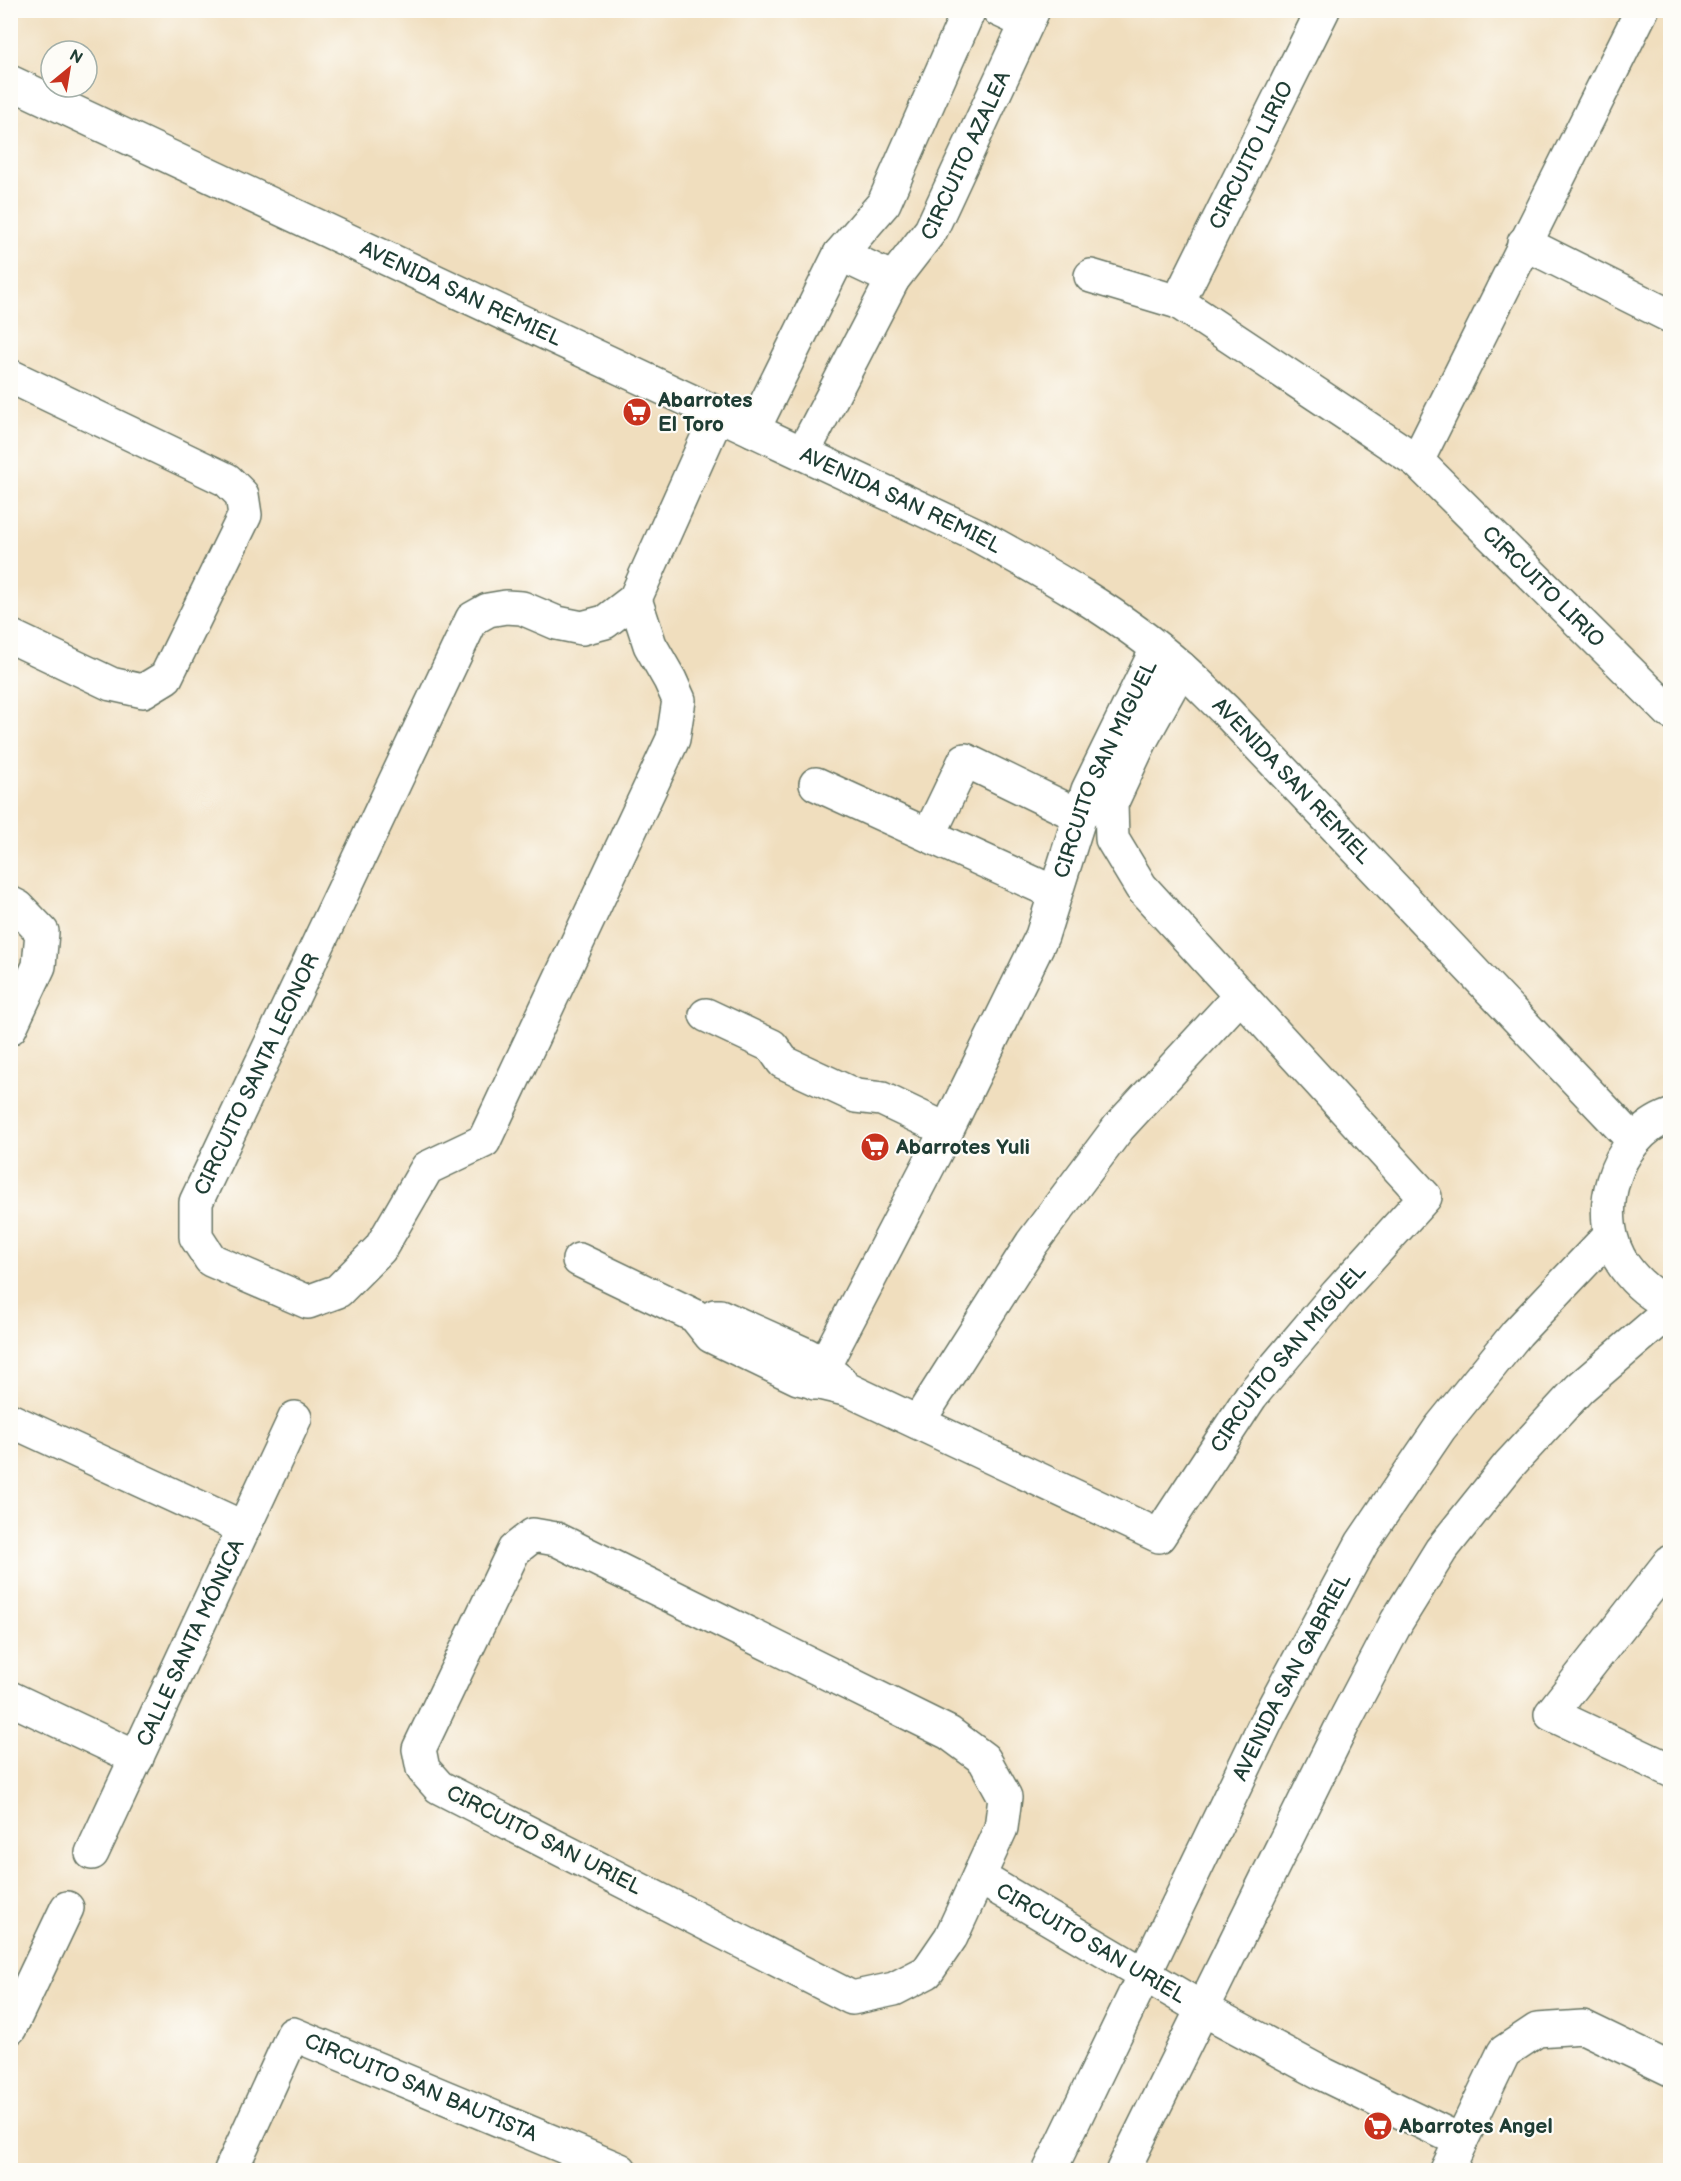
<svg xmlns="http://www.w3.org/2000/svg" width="1681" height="2181" font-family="'Balsamiq Sans',sans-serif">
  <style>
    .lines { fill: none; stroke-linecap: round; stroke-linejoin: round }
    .minor-casing { stroke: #687564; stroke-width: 36 }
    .minor { stroke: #fff; stroke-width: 33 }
    .labels { text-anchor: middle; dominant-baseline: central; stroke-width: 4.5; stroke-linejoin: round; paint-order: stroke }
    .street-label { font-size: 21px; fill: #1f3d34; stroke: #fdfcf7 }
    .poi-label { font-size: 21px; font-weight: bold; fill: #1f3d34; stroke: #fdfcf7; text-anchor: start }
  </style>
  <rect width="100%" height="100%" fill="#fdfcf7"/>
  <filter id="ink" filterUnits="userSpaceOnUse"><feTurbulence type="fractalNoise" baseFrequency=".0167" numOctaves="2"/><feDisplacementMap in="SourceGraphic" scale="12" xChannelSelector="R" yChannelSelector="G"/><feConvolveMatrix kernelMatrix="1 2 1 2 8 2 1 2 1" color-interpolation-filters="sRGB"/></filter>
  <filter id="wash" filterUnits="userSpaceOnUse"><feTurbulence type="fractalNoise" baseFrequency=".008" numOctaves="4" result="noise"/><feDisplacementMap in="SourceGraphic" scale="24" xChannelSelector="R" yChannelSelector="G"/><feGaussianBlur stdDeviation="1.35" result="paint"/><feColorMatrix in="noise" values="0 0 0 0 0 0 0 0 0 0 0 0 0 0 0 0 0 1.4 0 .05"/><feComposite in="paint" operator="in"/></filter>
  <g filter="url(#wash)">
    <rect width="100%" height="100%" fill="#f0debe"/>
  </g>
  <g filter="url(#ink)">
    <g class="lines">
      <g class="minor-casing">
        <g id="minor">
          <path d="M 999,10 L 1027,23"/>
          <path id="s1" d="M 10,82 L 977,535 C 1048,574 1120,614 1181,668 C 1196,681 1210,696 1225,710 L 1634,1141"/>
          <path d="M 1524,243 L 1670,316"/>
          <path d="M 840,254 L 893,279"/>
          <path id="s2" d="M 1091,276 L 1178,302 L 1417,461 L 1670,712"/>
          <path id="s3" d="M 1178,302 L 1323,10"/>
          <path d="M 10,376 L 227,480 L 242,495 L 245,515 L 166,677 L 143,691 L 111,684 L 10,636"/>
          <path d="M 753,430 L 840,254 L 884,203 L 969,10"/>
          <path id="s4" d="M 803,453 L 893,279 L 931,230 L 1033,10"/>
          <path d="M 1417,461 L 1642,10"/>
          <path id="s5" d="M 635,599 L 650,645 L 670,680 L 679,700 L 673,739 L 484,1141 L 427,1168 L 380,1249 L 338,1291 L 308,1302 L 211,1260 L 196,1237 L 196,1202 L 472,619 L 488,610 L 506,607 L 522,608 L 557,623 L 582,628 L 605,622 L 635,599 L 718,414"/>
          <path d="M 816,784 L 1055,893"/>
          <path d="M 929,835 L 965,760 L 1080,816"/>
          <path d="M 10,903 L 18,907 L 42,932 L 39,966 L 10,1028"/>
          <path d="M 706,1015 L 772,1046 L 783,1062 L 856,1096 L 882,1099 L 947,1130"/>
          <path d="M 1670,1116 C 1613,1136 1590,1219 1625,1267 C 1638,1285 1651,1294 1670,1305"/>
          <path id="s6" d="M 579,1260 L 695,1316 L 711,1336 L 798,1378 L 849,1390 L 1159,1536 L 1251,1396 L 1337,1294 L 1425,1197 L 1141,887 L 1112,839 L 1111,804 L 1140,742 L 1181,668"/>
          <path d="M 715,1316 L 720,1316 L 807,1355 L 840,1381"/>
          <path id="s7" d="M 815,1383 L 947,1130 L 1042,936 L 1088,790 L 1157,649"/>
          <path d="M 10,1420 L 244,1528"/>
          <path d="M 918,1422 L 1032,1243 L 1119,1127 L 1240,996"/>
          <path d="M 533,1535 L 556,1539 L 949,1733 L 984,1759 L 1005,1797 L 1001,1828 L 951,1937 L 927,1972 L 894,1989 L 852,1998 L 439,1787 L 423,1769 L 419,1749 L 514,1550 Z"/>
          <path d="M 1670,1562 L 1551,1714 L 1670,1770"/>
          <path d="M 10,1698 L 137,1758"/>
          <path id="s8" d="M 92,1853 L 295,1418"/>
          <path id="s9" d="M 979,1877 L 1203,2009 L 1325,2075 L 1461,2141"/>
          <path d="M 10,2028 L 67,1908"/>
          <path id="s10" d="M 231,2170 L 293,2034 L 620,2170"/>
          <path id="s11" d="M 1050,2170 L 1269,1716 L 1362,1543 L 1440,1428 L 1517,1333 L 1610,1235"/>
          <path d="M 1123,2170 L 1342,1726 L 1397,1621 L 1441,1550 L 1509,1465 L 1580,1388 L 1670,1311"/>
          <path d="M 1447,2170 L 1504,2052 L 1537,2030 L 1583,2027 L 1670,2069"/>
        </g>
      </g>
      <use href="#minor" class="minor"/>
    </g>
  </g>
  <defs>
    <g id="supermarket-disc" transform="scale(1.5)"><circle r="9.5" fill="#c8321e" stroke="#fdfcf7"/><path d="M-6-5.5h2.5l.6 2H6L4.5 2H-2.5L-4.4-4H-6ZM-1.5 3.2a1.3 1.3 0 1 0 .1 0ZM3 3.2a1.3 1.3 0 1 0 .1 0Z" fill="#fff"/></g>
  </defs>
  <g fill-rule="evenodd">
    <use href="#supermarket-disc" x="637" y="412"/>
    <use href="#supermarket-disc" x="875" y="1147"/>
    <use href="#supermarket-disc" x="1378" y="2126"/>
  </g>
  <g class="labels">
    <g class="street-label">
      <text stroke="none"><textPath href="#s4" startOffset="340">CIRCUITO AZALEA</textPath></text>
      <text stroke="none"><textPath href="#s3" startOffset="164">CIRCUITO LIRIO</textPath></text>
      <text stroke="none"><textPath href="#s1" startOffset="498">AVENIDA SAN REMIEL</textPath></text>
      <text stroke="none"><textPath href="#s1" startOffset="984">AVENIDA SAN REMIEL</textPath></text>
      <text stroke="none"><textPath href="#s2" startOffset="556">CIRCUITO LIRIO</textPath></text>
      <text stroke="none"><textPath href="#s7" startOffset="680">CIRCUITO SAN MIGUEL</textPath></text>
      <text stroke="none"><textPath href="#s1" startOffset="1470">AVENIDA SAN REMIEL</textPath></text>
      <text stroke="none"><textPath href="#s5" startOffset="1152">CIRCUITO SANTA LEONOR</textPath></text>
      <text stroke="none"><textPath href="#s6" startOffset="866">CIRCUITO SAN MIGUEL</textPath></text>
      <text stroke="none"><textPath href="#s8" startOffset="232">CALLE SANTA MÓNICA</textPath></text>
      <text stroke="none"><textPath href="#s11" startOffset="549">AVENIDA SAN GABRIEL</textPath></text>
      <text transform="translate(544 1840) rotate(27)">CIRCUITO SAN URIEL</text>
      <text stroke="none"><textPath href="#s9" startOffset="130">CIRCUITO SAN URIEL</textPath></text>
      <text stroke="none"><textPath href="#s10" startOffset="288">CIRCUITO SAN BAUTISTA</textPath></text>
    </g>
    <g class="poi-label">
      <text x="658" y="400">Abarrotes<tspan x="658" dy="24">El Toro</tspan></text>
      <text x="896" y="1147">Abarrotes Yuli</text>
      <text x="1399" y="2126">Abarrotes Angel</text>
    </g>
  </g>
  <rect width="1681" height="2181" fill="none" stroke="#fdfcf7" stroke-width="36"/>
  <g transform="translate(69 69) rotate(30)"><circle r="28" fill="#fdfcf7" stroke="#a4b0a9" stroke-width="1.5"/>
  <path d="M0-4.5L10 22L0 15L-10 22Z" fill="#c8321e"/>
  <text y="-9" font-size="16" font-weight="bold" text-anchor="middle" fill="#1f3d34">N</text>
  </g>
</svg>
